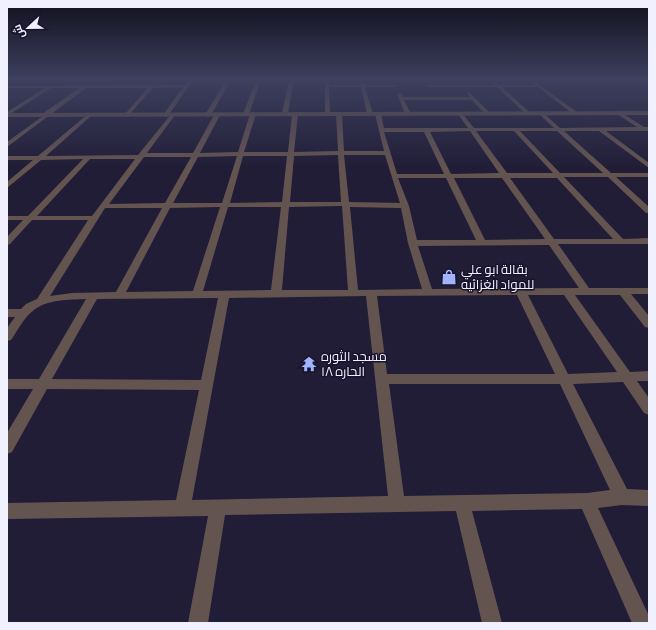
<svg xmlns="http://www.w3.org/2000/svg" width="656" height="630" font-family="'Sofia Sans Condensed',Cairo,sans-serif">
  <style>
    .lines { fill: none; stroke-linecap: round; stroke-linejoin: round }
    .minor { fill: #645450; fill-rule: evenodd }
    .tertiary { fill: #645450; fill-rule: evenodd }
    .labels { text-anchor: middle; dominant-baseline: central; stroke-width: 3; stroke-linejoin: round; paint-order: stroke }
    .poi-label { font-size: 13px; fill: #f1f0ff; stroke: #18142d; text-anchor: start }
  </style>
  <rect width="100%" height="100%" fill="#211d37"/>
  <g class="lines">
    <path class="minor" d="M 227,79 L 231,79 L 230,81 L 329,79 L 329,85 L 360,85 L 359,80 L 363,79 L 365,85 L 395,85 L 397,86 L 395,87 L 365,87 L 373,114 L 370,116 L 367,114 L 361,87 L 329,87 L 330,114 L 325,115 L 325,83 L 293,83 L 288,114 L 285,116 L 282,114 L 288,83 L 260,83 L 249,114 L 246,116 L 243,114 L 255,83 L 229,83 L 211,115 L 208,117 L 205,115 L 224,83 L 191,83 L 168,116 L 166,117 L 163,115 L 183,87 L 153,88 L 127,117 L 125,116 L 125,114 L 148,88 L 86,88 L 7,147 L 7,142 L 43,116 L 42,114 L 79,88 L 51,88 L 7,116 L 7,112 L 45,88 L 7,88 L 7,86 L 185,85 L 190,81 L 226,81 Z
      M 534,81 L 577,112 L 577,114 L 573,114 L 538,87 L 502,87 L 529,112 L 529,114 L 527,115 L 497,87 L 428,87 L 426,86 L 428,85 L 494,85 L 493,83 L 495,82 L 499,85 L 534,85 L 532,82 Z
      M 469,92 L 489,112 L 489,114 L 485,114 L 472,100 L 404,100 L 411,114 L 408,116 L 405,114 L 397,94 L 401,93 L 403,97 L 470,97 L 467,93 Z
      M 541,111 L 560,128 L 637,127 L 617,114 L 617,112 L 619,111 L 644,127 L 649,127 L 649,131 L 606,131 L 649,163 L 649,168 L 599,131 L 564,131 L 611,173 L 649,173 L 649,177 L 616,177 L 649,207 L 649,213 L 646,213 L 608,177 L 564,177 L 623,239 L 649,238 L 649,244 L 558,244 L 589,288 L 649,288 L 649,294 L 631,294 L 649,316 L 649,328 L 645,327 L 620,295 L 575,295 L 630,372 L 649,371 L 649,381 L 637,381 L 649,398 L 649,415 L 644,413 L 623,382 L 573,384 L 627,489 L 649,490 L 649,506 L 622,505 L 598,508 L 649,616 L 649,623 L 632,623 L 582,509 L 472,511 L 502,623 L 482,623 L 456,511 L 225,515 L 208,623 L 188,623 L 208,516 L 7,519 L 7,503 L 176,500 L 199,390 L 47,389 L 12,452 L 7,454 L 7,433 L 33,389 L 7,389 L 7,379 L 39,379 L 86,299 C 69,300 48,299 34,310 C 24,317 18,330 11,340 L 7,341 L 7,328 L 15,317 L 7,317 L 7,309 L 21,309 L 26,304 L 37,299 L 88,220 L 32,220 L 10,244 L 7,245 L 7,237 L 23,220 L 7,220 L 7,216 L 28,216 L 83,159 L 41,160 L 7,188 L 7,182 L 33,160 L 7,160 L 7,156 L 38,156 L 89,113 L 91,114 L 91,116 L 46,156 L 138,155 L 172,113 L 175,115 L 147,153 L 193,153 L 214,115 L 217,113 L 220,115 L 200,153 L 238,152 L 250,114 L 253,112 L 256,114 L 244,152 L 288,152 L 292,114 L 295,112 L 298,114 L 294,152 L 338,151 L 336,114 L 339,112 L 342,114 L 344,151 L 384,151 L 375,114 L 378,112 L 381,114 L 384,128 L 468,128 L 458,114 L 461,112 L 474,128 L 554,128 L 539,114 L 539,112 ZM 470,131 L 499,173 L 451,174 L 430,132 ZM 476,131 L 514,131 L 553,173 L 507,173 ZM 520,131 L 557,131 L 603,173 L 560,173 ZM 384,132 L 424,132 L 444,174 L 397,174 ZM 338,155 L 341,202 L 290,202 L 294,156 ZM 344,155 L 385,155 L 400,203 L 349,202 ZM 237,156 L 222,203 L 173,203 L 198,157 ZM 243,156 L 287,156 L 282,202 L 230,203 ZM 144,157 L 191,157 L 165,203 L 109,204 ZM 90,159 L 135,159 L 92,216 L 37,216 ZM 398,178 L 446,178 L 476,240 L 417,240 L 409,206 ZM 454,178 L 502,178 L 545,239 L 485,240 ZM 510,178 L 557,178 L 613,239 L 554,239 ZM 342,206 L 348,290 L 282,290 L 289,207 ZM 220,207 L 193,291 L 126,292 L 170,208 ZM 228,207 L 281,207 L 271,290 L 203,291 ZM 350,207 L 401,208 L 408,243 L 422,289 L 358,290 ZM 105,208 L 162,208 L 116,292 L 72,293 L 50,296 ZM 549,245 L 579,288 L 432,289 L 418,246 ZM 517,295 L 555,374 L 387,374 L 377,296 ZM 528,295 L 564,295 L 617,372 L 568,374 ZM 366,296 L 388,496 L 192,500 L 229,298 ZM 218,298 L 201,380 L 52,379 L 97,299 ZM 389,384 L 560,384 L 610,490 L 587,493 L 404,496 Z"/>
    <path class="tertiary" d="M 649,111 L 649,115 L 7,117 L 7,113 Z"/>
  </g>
  <linearGradient id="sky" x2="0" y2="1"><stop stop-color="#12101e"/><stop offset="0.47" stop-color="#3d405e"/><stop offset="1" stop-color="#3d405e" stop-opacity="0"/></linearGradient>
  <rect width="656" height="168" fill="url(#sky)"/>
  <defs>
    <g id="shop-bare" transform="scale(1.2)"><path d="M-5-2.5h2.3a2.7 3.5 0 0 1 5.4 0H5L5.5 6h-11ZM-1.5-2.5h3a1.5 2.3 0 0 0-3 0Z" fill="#a1b3fd" stroke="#18142d" stroke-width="2.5" paint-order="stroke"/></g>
    <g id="temple-bare" transform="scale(1.2)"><path d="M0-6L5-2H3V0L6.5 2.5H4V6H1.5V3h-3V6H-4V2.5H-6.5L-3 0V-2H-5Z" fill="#a1b3fd" stroke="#18142d" stroke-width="2.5" paint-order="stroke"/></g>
  </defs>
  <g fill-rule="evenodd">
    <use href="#shop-bare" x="449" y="277"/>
    <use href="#temple-bare" x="309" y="364"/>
  </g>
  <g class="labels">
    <g class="poi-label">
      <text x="461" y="270">بقالة ابو علي<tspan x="461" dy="15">للمواد الغزائيه</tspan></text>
      <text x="321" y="357">مسجد الثوره<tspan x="321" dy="15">الحاره ١٨</tspan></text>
    </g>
  </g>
  <rect width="656" height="630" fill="none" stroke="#f1f0ff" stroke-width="16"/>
  <g transform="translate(28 28) rotate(248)" stroke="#18142d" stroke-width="3" paint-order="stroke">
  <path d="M0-3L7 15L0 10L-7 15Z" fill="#f1f0ff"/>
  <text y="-6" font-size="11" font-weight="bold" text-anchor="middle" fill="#f1f0ff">ش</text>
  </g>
</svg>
